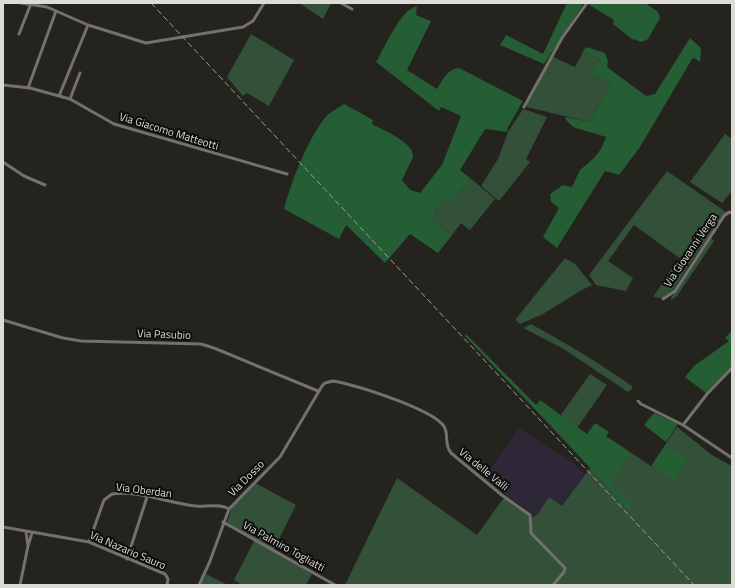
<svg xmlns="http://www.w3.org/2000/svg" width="735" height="588" font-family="'Titillium Web',sans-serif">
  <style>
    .commercial { fill: #2e2737 }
    .green { fill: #325138 }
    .forest { fill: #255d34 }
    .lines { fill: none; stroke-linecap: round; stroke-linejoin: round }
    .minor { stroke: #73706e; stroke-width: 3 }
    .rail { stroke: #9d9c98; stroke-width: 1; stroke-dasharray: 6 3; stroke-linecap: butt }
    .labels { text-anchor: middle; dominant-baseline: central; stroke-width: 4; stroke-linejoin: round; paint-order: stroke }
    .street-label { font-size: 11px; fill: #dcdbd7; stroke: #0d0d0a }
  </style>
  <rect width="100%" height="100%" fill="#25231e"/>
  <path class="commercial" d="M 519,428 L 573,463 L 585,474 L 562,506 L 549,497 L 537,515 L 533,516 L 530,512 L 505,495 L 484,478 Z"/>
  <path class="green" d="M 299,3 L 331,3 L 323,19 Z
    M 251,34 L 294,60 L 269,106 L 247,93 L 243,96 L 227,77 Z
    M 583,52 L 600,60 L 593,73 L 611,84 L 589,122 L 527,107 L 527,104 L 551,56 L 575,67 Z
    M 523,109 L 547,117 L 526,159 L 530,162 L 499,201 L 481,186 L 498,159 L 508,132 Z
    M 725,134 L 732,139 L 732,191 L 722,203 L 690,182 Z
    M 667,171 L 726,212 L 689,265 L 634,225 L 608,261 L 633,278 L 626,291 L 596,285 L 589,275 Z
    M 470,178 L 495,199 L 470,230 L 461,223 L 452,235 L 431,219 L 444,199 L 451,204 Z
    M 711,238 L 714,241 L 677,296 L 671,300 L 671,298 Z
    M 565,258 L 575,264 L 592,285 L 580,291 L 543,314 L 520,324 L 515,320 Z
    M 678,260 L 688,267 L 673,290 L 663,298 L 653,297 Z
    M 531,324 C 566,343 599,363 632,386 L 632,389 L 628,392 L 562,348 L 523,328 Z
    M 590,374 L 607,385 L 577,428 L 560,416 Z
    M 551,426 L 587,440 L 595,429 L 651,466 L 677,427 L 712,455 L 732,466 L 732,585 L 345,585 L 397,478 L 477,535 L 505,496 L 529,513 L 532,517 L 537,515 L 549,497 L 562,506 L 590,468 Z
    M 255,483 L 296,505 L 273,551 L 312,574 L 306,585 L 242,585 L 234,580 L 255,539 L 227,523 L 232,506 Z
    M 206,574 L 228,585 L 200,585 Z"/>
  <path class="forest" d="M 567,3 L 584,3 L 544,64 L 500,45 L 506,35 L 543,54 Z
    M 586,3 L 645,3 L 658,12 L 660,18 L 648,39 L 642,42 L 632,39 L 613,24 L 614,20 Z
    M 417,6 L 416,15 L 431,21 L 407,70 L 437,89 C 443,80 447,69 459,68 L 523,101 L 507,129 L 508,132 L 485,129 L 460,170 L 470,178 L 451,204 L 444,199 L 431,219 L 452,235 L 438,253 L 410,234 L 385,263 L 346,225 L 339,239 L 284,209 C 292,180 306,143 324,119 C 328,113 337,109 344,104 L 373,120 L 372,124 C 383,130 415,143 413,157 L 402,180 L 410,190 L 420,193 L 442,165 L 461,116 L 441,107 L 439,111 L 376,62 C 385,47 400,10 417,6 Z
    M 690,38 L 701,48 L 700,62 L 694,58 L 692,59 L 640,147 L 619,175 L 605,171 L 557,248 L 543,237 L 559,208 L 551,202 L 550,194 L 563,185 L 572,187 L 580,170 L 594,158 L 601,149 L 606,137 L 573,127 L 565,119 L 566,117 L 589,122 L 611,84 L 592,73 L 600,60 L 583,52 L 586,47 L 605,53 L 608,61 L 607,67 L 646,96 L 655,94 Z
    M 732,330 L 732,366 L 706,393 L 685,377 L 694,366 L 729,341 L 725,338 Z
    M 466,334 L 536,405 L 540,400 L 587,434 L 595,423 L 609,432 L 606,436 L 631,453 L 610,483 L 632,505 L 628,510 L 589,466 L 465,336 Z
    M 654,413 L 678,424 L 666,442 L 644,425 Z
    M 665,446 L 687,460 L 674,481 L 652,465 Z"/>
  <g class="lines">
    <path class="minor" d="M 21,3 L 47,7 L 88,25 L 146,43 L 243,27 L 253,21 L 264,3
      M 341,3 L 352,9
      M 19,34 L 30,6
      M 3,85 L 30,88 L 70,99 L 114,124 L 287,174
      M 28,88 L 56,11
      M 59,96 L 88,25
      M 70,99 L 80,73
      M 524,107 L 562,38 L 587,3
      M 3,162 L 24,176 L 45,185
      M 663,299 L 675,291 L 724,216 L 729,212 L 732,213
      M 3,320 L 63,338 L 81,341 L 201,344 L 214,348 L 318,391
      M 638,401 L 641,404
      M 643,405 L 683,425 L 732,458
      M 683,425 L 707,394 L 732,368
      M 223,522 L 335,585
      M 3,527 L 89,542 L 165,574 L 168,579 L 167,585
      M 26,532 L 28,546
      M 89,542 L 104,500 L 112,494 C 138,490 169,503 195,506 C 205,507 220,503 229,509
      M 127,559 L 147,497
      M 20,585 L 28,546 L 32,533
      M 199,585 L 210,561 L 229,509 L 280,457 L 322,386 L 325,383 L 333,381 C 356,385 429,408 443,425 C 450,433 443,443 451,453 L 503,496 L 530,515 L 531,533 L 565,568 L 564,572 L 553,585"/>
    <path class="rail" d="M 151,3 L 694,585"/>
  </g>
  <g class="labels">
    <g class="street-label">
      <text transform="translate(169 131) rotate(17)">Via Giacomo Matteotti</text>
      <text transform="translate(690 250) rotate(-56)">Via Giovanni Verga</text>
      <text transform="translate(164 334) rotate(2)">Via Pasubio</text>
      <text transform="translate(484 469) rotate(39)">Via delle Valli</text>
      <text transform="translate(246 478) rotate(-45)">Via Dosso</text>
      <text transform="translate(144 490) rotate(7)">Via Oberdan</text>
      <text transform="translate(284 546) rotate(29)">Via Palmiro Togliatti</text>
      <text transform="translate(128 550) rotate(23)">Via Nazario Sauro</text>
    </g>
  </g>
  <rect width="735" height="588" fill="none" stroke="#dcdbd7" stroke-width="8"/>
</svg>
